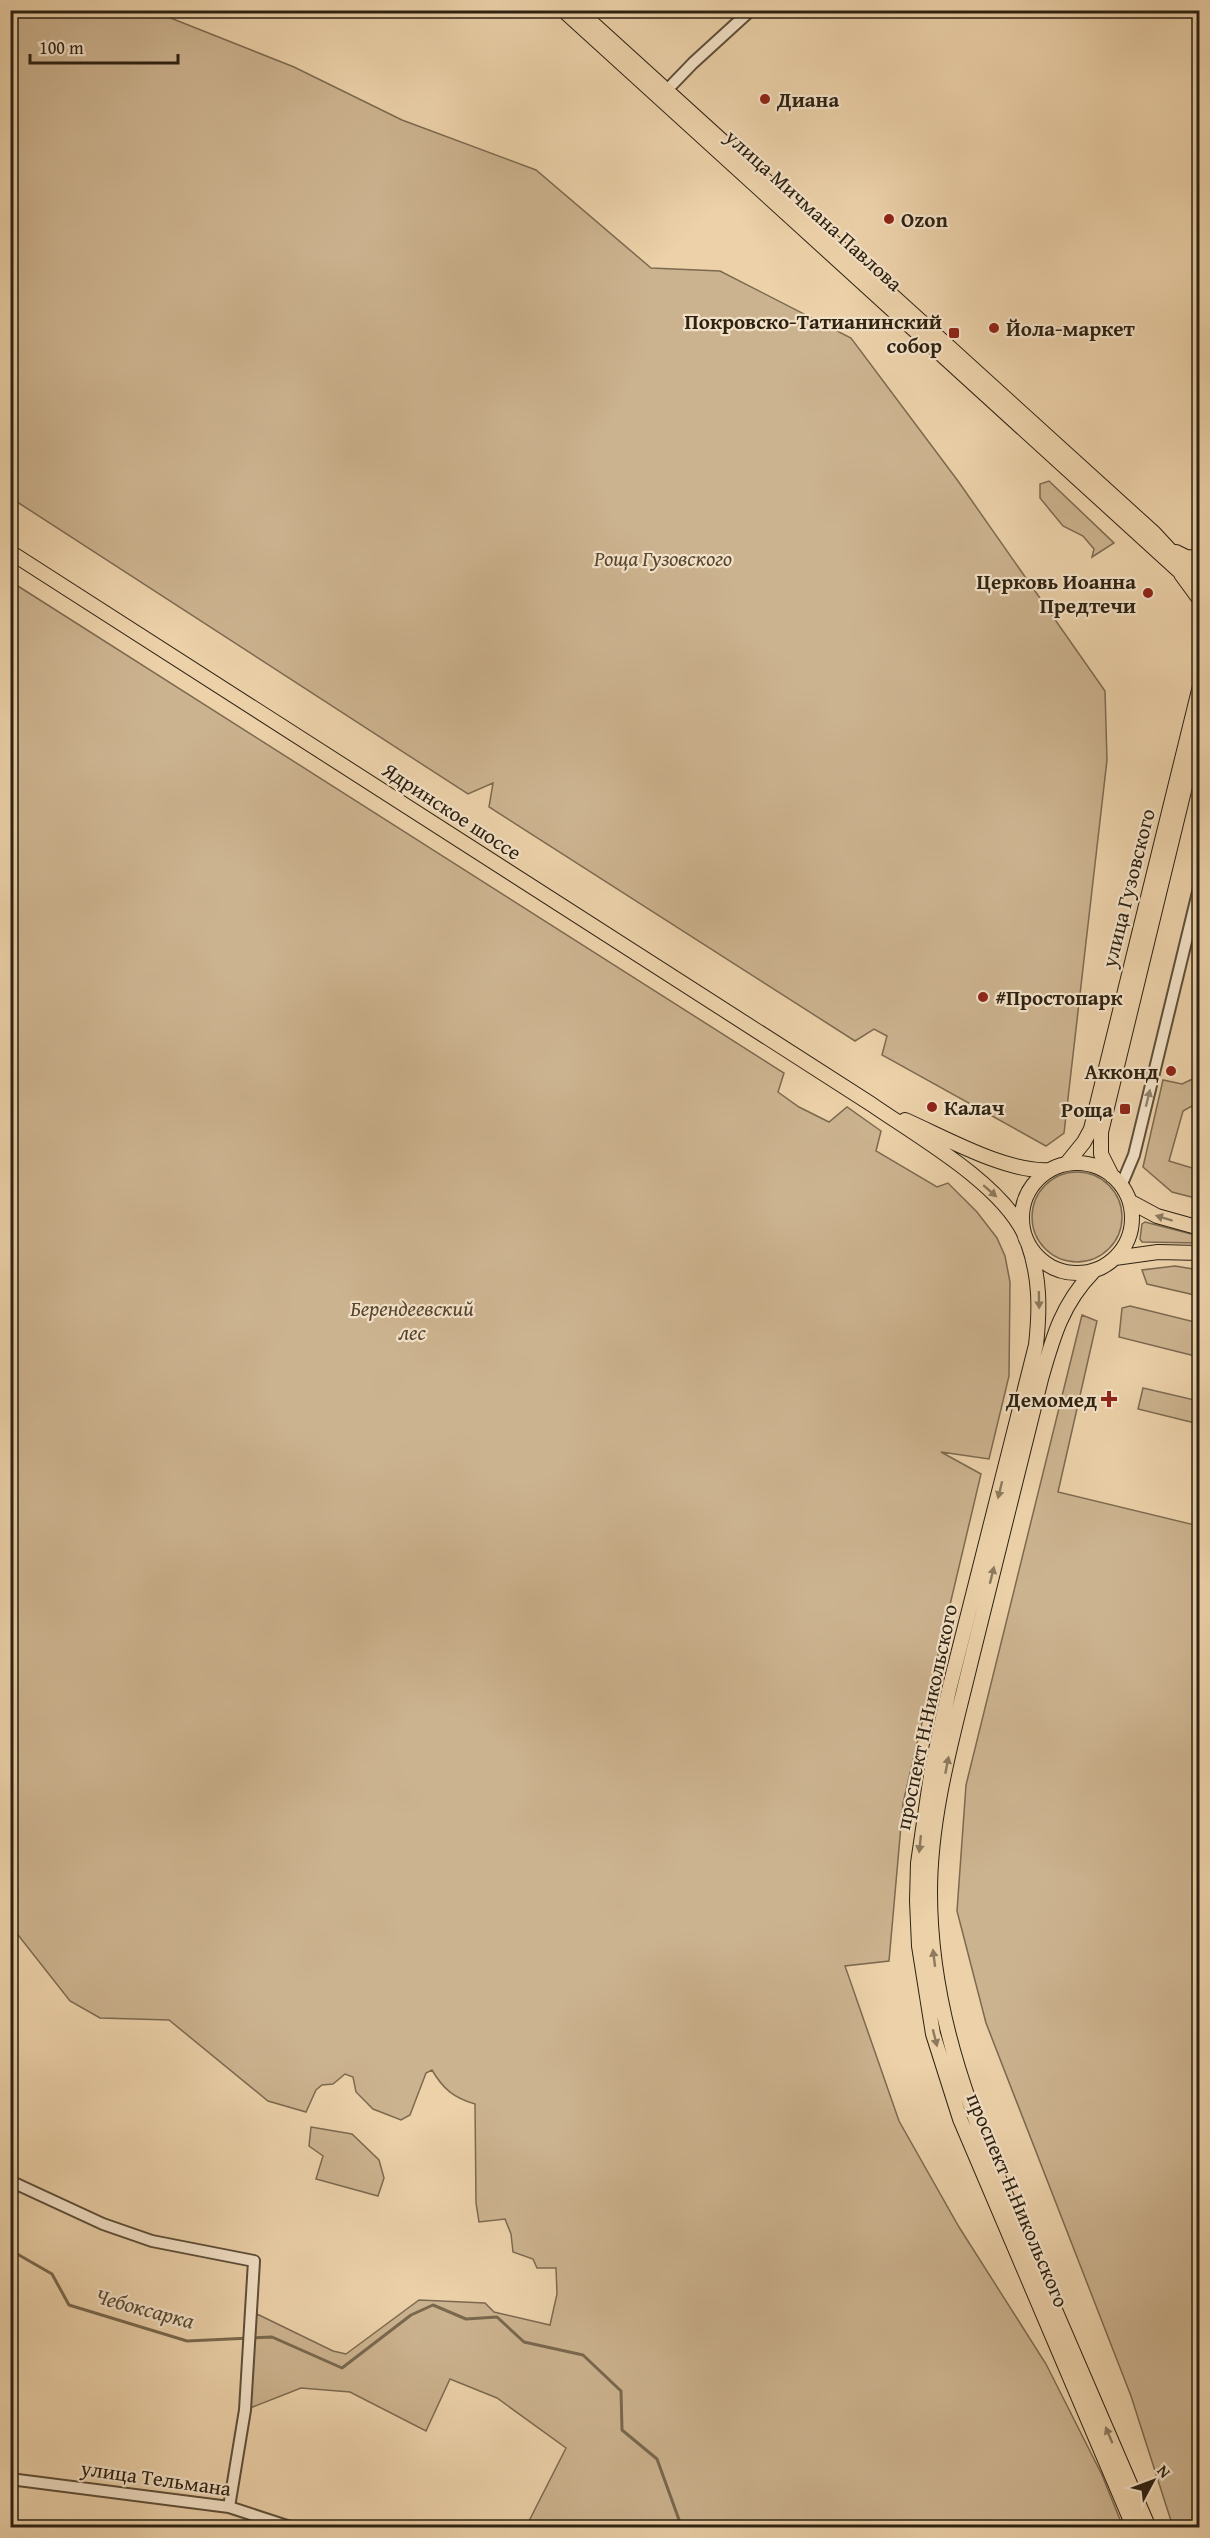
<svg xmlns="http://www.w3.org/2000/svg" width="1210" height="2538" font-family="'Gentium Book Plus',serif">
  <style>
    .green { fill: #ccb38f; stroke: #7c6a50; stroke-width: 1.5 }
    .lines { fill: none; stroke-linecap: round; stroke-linejoin: round }
    .stream { stroke: #79684e; stroke-width: 3 }
    .minor-casing { stroke: #5d4e38; stroke-width: 14 }
    .major-casing { stroke: #2d2212; stroke-width: 16 }
    .minor { stroke: #f3e1c7; stroke-width: 10 }
    .major { stroke: #ecd1a9; stroke-width: 14 }
    .oneway { fill: #90826c }
    .oneway2 { fill: #8c7a5e }
    .poi-dot { fill: #8f2418; stroke: #f3e1c7; stroke-width: 2 }
    .labels { text-anchor: middle; dominant-baseline: central; stroke-width: 4.5; stroke-linejoin: round; paint-order: stroke }
    .poi-label { font-size: 21px; font-weight: bold; fill: #2d2212; stroke: #f3e1c7; text-anchor: start }
    .street-label { font-size: 21px; fill: #2d2212; stroke: #f3e1c7 }
    .park-label { font-size: 21px; font-style: italic; fill: #554631; stroke: #f3e1c7 }
    .water-label { font-size: 22px; font-style: italic; fill: #594b35; stroke: #f3e1c7 }
  </style>
  <rect width="100%" height="100%" fill="#ecd1a9"/>
  <filter id="stains"><feTurbulence type="fractalNoise" baseFrequency=".00333" numOctaves="4"/><feColorMatrix values="0 0 0 0 .2 0 0 0 0 .09 0 0 0 0 .02 0 0 0 .5 -.17"/></filter>
  <radialGradient id="worn" r=".72"><stop offset=".6" stop-color="#630" stop-opacity="0"/><stop offset="1" stop-color="#630" stop-opacity=".3"/></radialGradient>
  <path class="green" d="M 10,11 L 153,11 L 294,67 L 402,120 L 536,170 L 651,268 L 720,271 L 851,338 L 958,481 L 1105,691 L 1107,760 L 1064,1133 L 1046,1146 L 882,1055 L 887,1036 L 874,1029 L 855,1041 L 489,807 L 493,783 L 468,794 L 11,498 Z
    M 1049,481 L 1114,543 L 1092,557 L 1094,549 L 1083,536 L 1063,526 L 1040,498 L 1040,484 Z
    M 10,581 L 784,1073 L 778,1092 L 799,1107 L 829,1122 L 847,1107 L 881,1131 L 876,1151 L 937,1187 L 948,1183 L 977,1212 L 997,1238 L 1005,1256 L 1010,1282 L 1009,1376 L 989,1459 L 941,1452 L 981,1474 L 903,1803 L 889,1961 L 845,1966 L 899,2121 L 959,2227 L 1046,2364 L 1102,2475 L 1123,2527 L 526,2527 L 566,2448 L 497,2398 L 450,2379 L 426,2431 L 350,2392 L 301,2388 L 245,2410 L 250,2323 L 257,2314 L 333,2351 L 346,2354 L 419,2300 L 485,2303 L 494,2312 L 550,2325 L 557,2294 L 556,2268 L 537,2268 L 533,2259 L 513,2252 L 511,2234 L 505,2219 L 479,2222 L 476,2203 L 475,2104 C 454,2098 443,2089 432,2070 L 426,2073 L 410,2115 L 401,2120 L 373,2109 L 356,2092 L 353,2077 L 345,2074 L 333,2084 L 322,2085 L 316,2090 L 306,2112 L 268,2101 L 169,2020 L 100,2018 L 70,2001 L 11,1926 Z
    M 1199,1076 L 1199,1102 L 1183,1111 L 1169,1161 L 1199,1170 L 1199,1199 L 1172,1192 L 1143,1167 L 1163,1080 L 1182,1084 Z
    M1032 1217a45 45 0 1 1 90 0a45 45 0 1 1-90 0Z
    M 1145,1222 L 1199,1236 L 1199,1243 L 1142,1242 L 1140,1239 L 1142,1224 Z
    M 1175,1266 L 1199,1270 L 1199,1296 L 1147,1284 L 1142,1270 Z
    M 1130,1306 L 1199,1323 L 1199,1357 L 1119,1337 L 1122,1308 Z
    M 1082,1315 L 1097,1321 L 1058,1492 L 1199,1526 L 1199,2527 L 1173,2527 L 1131,2396 L 986,2023 L 957,1911 L 966,1785 Z
    M 1143,1388 L 1199,1401 L 1199,1424 L 1138,1409 Z
    M 311,2127 L 352,2134 L 379,2160 L 384,2178 L 378,2196 L 316,2179 L 323,2156 L 309,2146 Z"/>
  <g class="lines">
    <path class="stream" d="M 10,2252 L 12,2251 L 52,2274 L 69,2305 L 187,2341 L 272,2337 L 342,2368 L 411,2315 L 433,2305 L 466,2319 L 497,2317 L 524,2342 L 583,2355 L 621,2391 L 622,2430 L 657,2459 L 682,2528"/>
    <g class="minor-casing">
      <path id="minor" d="M 666,91 L 693,63 L 751,10
        M 1121,1186 L 1134,1155 L 1200,884
        M 10,2181 L 103,2224 L 152,2241 L 254,2261 L 245,2410 L 229,2507
        M 10,2479 L 229,2507 L 293,2528"/>
    </g>
    <g class="major-casing">
      <path id="major" d="M 563,10 L 1178,570 L 1200,582
        M 578,10 L 1154,533 L 1193,575
        M 10,552 L 871,1104 C 917,1136 999,1182 1024,1233
        M 1176,552 L 1186,557 L 1200,558
        M 1181,574 L 1200,600
        M 905,1120 C 944,1137 1007,1173 1049,1170
        M1022 1218a55 55 0 1 1 110 0a55 55 0 1 1-110 0Z
        M 1067,1163 L 1084,1142 L 1091,1129 L 1200,686
        M 1112,1176 L 1101,1154 L 1101,1132 L 1200,725
        M 1131,1202 L 1157,1216 L 1200,1228
        M 1028,1243 C 1040,1277 1040,1309 1036,1345 L 949,1690 L 932,1768 L 918,1863 L 917,1901 L 919,1946 L 933,2034 L 960,2119 L 1134,2528
        M 1115,1258 L 1158,1252 L 1200,1253
        M 1093,1272 C 1062,1304 1053,1337 1041,1379 C 1018,1473 994,1567 971,1661 C 953,1736 930,1814 930,1892 C 930,2028 982,2139 1034,2261 C 1072,2350 1111,2439 1149,2528"/>
    </g>
    <use href="#minor" class="minor"/>
    <use href="#major" class="major"/>
  </g>
  <defs><path id="oneway-solid" d="M-6-.8H1V-3.2L6.5 0L1 3.2V.8H-6Z" transform="scale(1.5)"/></defs>
  <use class="oneway" href="#oneway-solid" transform="translate(1148 1098) rotate(-76)"/>
  <g class="oneway2">
    <use href="#oneway-solid" transform="translate(990 1191) rotate(41)"/>
    <use href="#oneway-solid" transform="translate(1164 1218) rotate(-163)"/>
    <use href="#oneway-solid" transform="translate(1039 1300) rotate(89)"/>
    <use href="#oneway-solid" transform="translate(1000 1490) rotate(104)"/>
    <use href="#oneway-solid" transform="translate(992 1575) rotate(-76)"/>
    <use href="#oneway-solid" transform="translate(947 1765) rotate(-79)"/>
    <use href="#oneway-solid" transform="translate(920 1844) rotate(96)"/>
    <use href="#oneway-solid" transform="translate(934 1958) rotate(-97)"/>
    <use href="#oneway-solid" transform="translate(935 2038) rotate(76)"/>
    <use href="#oneway-solid" transform="translate(1109 2435) rotate(-113)"/>
  </g>
  <g class="poi-dot">
    <circle cx="765" cy="99" r="6"/>
    <circle cx="889" cy="219" r="6"/>
    <circle cx="994" cy="328" r="6"/>
    <rect x="948" y="327" width="12" height="12" rx="3"/>
    <circle cx="1148" cy="593" r="6"/>
    <circle cx="983" cy="997" r="6"/>
    <circle cx="1171" cy="1071" r="6"/>
    <circle cx="932" cy="1107" r="6"/>
    <rect x="1119" y="1103" width="12" height="12" rx="3"/>
    <path d="M1106 1390h6v6h6v6h-6v6h-6v-6h-6v-6h6z"/>
  </g>
  <g class="labels">
    <g class="poi-label">
      <text x="777" y="99">Диана</text>
      <text x="901" y="219">Ozon</text>
      <text x="942" y="321" text-anchor="end">Покровско-Татианинский<tspan x="942" dy="24">собор</tspan></text>
      <text x="1006" y="328">Йола-маркет</text>
      <text x="1136" y="581" text-anchor="end">Церковь Иоанна<tspan x="1136" dy="24">Предтечи</tspan></text>
      <text x="995" y="997">#Простопарк</text>
      <text x="1159" y="1071" text-anchor="end">Акконд</text>
      <text x="944" y="1107">Калач</text>
      <text x="1113" y="1109" text-anchor="end">Роща</text>
      <text x="1097" y="1399" text-anchor="end">Демомед</text>
    </g>
    <g class="street-label">
      <text transform="translate(814 210) rotate(42)">улица Мичмана Павлова</text>
      <text transform="translate(452 811) rotate(33)">Ядринское шоссе</text>
      <text transform="translate(1128 888) rotate(-76)">улица Гузовского</text>
      <text transform="translate(926 1717) rotate(-78)">проспект Н.Никольского</text>
      <text transform="translate(1018 2200) rotate(67)">проспект Н.Никольского</text>
      <text transform="translate(156 2478) rotate(8)">улица Тельмана</text>
    </g>
    <g class="park-label">
      <text x="663" y="558">Роща Гузовского</text>
      <text x="412" y="1308">Берендеевский<tspan x="412" dy="24">лес</tspan></text>
    </g>
    <g class="water-label">
      <text transform="translate(145 2308) rotate(15)">Чебоксарка</text>
    </g>
  </g>
  <rect width="1210" height="2538" fill="none" stroke="#ecd1a9" stroke-width="36"/>
  <rect x="12" y="12" width="1186" height="2514" fill="none" stroke="#2d2212" stroke-width="3"/>
  <rect x="18" y="18" width="1174" height="2502" fill="none" stroke="#2d2212" stroke-width="1.5"/>
  <g transform="translate(1153 2481) rotate(49)" stroke="#f3e1c7" stroke-width="4.5" paint-order="stroke">
  <path d="M0-4.5L10 22L0 15L-10 22Z" fill="#2d2212"/>
  <text y="-9" font-size="16" font-weight="bold" text-anchor="middle" fill="#2d2212">N</text>
  </g>
  <path d="M30 54v9h148v-9" fill="none" stroke="#2d2212" stroke-width="3"/>
  <text x="39" y="54" font-size="18" fill="#2d2212" stroke="#f3e1c7" stroke-width="4.5" paint-order="stroke">100 m</text>
  <rect width="100%" height="100%" filter="url(#stains)"/>
  <rect width="100%" height="100%" fill="url(#worn)"/>
</svg>
